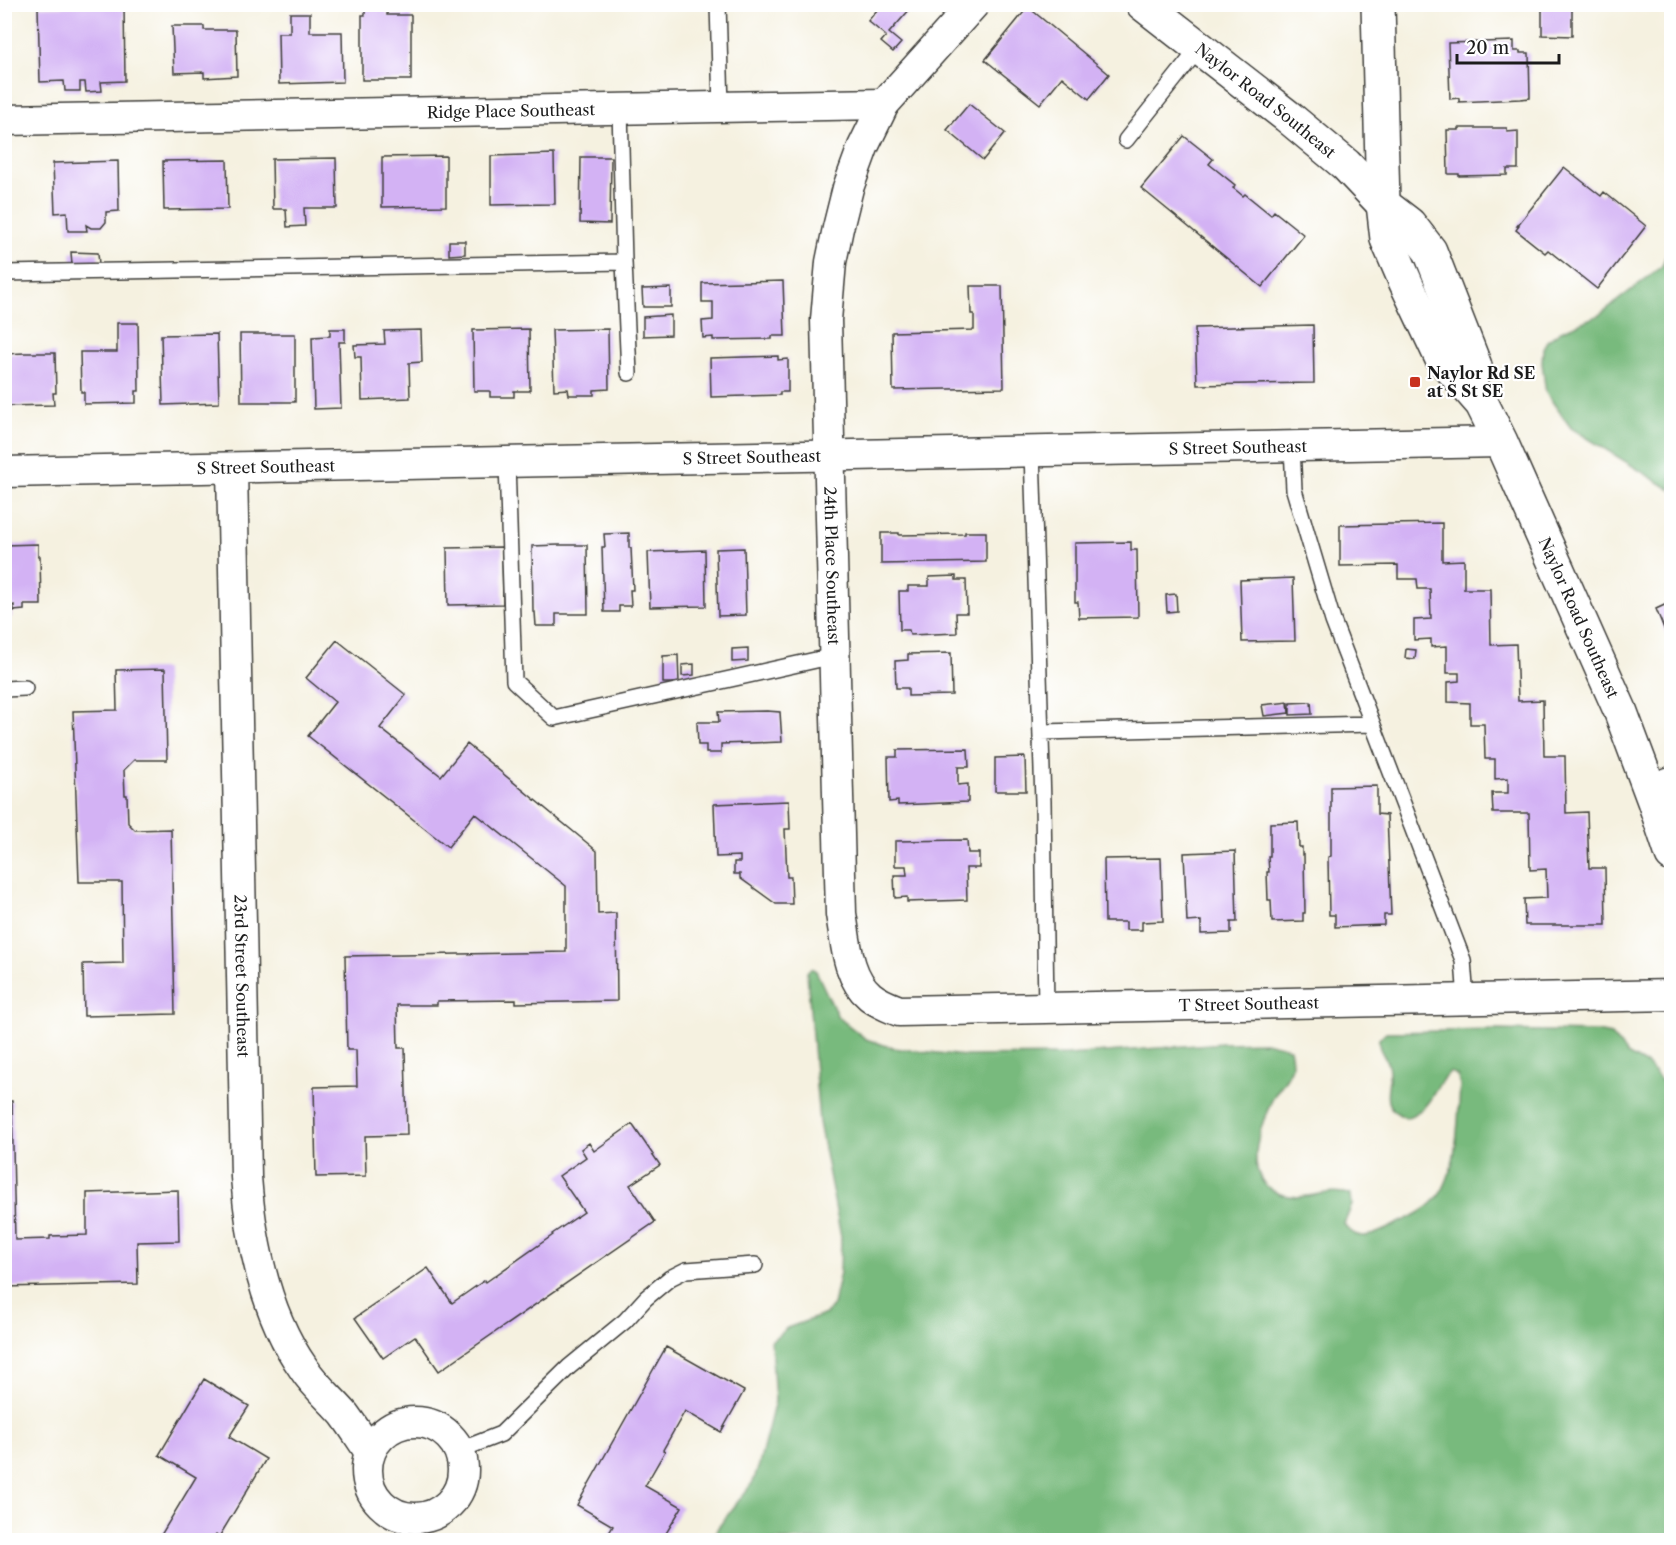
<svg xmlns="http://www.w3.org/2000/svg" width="1676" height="1545" font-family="'Libre Caslon Text',serif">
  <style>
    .forest { fill: #78ba7d; stroke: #4a6b4c; stroke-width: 1.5 }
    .building { fill: #d3b2f4 }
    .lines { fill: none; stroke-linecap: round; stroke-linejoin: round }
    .lane-casing { stroke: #3d3c39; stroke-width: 18 }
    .street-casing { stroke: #3d3c39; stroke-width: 33 }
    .secondary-casing { stroke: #3d3c39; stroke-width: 36 }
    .lane { stroke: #fff; stroke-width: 15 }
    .street { stroke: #fff; stroke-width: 30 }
    .secondary { stroke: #fff; stroke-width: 33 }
    .poi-dot { fill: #c8321e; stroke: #fff; stroke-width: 2 }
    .labels { text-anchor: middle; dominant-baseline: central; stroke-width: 4.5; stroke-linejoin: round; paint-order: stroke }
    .street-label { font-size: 16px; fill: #1c1c1c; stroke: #fff }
    .poi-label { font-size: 16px; font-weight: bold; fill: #1c1c1c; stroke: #fff; text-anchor: start }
  </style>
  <rect width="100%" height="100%" fill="#fff"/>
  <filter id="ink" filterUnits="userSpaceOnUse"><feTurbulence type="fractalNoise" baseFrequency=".0167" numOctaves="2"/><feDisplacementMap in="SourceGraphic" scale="12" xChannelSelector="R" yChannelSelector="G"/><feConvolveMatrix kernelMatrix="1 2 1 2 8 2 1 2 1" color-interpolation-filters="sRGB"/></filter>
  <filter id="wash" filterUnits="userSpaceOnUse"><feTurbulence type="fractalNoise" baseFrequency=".008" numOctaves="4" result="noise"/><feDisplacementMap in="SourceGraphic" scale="24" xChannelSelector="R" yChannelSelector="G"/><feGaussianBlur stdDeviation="1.35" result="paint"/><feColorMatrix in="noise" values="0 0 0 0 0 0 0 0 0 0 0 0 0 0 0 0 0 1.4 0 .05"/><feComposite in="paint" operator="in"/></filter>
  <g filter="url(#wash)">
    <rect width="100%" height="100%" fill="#f5f1e0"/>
    <path class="forest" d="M 1671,243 L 1671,490 L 1571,428 L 1546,393 L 1542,363 L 1543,348 L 1547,341 L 1561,331 L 1599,315 L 1662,266 Z
      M 811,968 L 816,971 L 838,1017 L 866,1039 L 893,1048 L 965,1056 L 1068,1055 L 1223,1043 L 1265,1042 L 1290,1048 C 1291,1053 1292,1060 1292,1066 C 1290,1077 1278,1088 1273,1098 C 1260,1126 1239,1179 1280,1194 C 1306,1203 1327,1186 1351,1195 L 1352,1205 L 1344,1224 C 1355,1240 1367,1238 1384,1230 C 1397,1223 1417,1216 1429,1206 C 1459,1183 1458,1119 1460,1084 L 1457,1075 L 1450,1072 C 1430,1089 1436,1106 1406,1118 C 1374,1104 1394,1088 1388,1065 C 1385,1054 1378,1052 1379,1039 L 1386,1032 L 1498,1030 L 1597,1032 L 1611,1035 L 1627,1054 L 1649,1066 L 1666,1086 L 1671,1102 L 1671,1540 L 714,1540 L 717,1529 L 753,1482 L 759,1465 L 775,1401 L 771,1341 L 787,1328 L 826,1314 L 833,1305 L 840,1272 L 841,1237 L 819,1122 L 807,972 Z"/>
    <g id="blocks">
      <path class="building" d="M 365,4 L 387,4 L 387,15 L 411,15 L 411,80 L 362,80 L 362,15 L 365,15 Z
        M 882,4 L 918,4 L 913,11 L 911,8 L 889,33 L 901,43 L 893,52 L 881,42 L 886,36 L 868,21 Z
        M 124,5 L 125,81 L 101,82 L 102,91 L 86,92 L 85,82 L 80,82 L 80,91 L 65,91 L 64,81 L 40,82 L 38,7 Z
        M 1542,5 L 1572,5 L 1572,36 L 1542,35 Z
        M 1028,7 L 1109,74 L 1089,99 L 1062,77 L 1040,104 L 985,60 Z
        M 290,13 L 310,13 L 310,32 L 342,32 L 343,82 L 279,84 L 278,33 L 290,33 Z
        M 172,26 L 204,26 L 204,30 L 236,30 L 237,76 L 204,78 L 204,72 L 174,73 Z
        M 1514,41 L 1514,51 L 1520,51 L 1520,53 L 1529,53 L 1530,98 L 1520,99 L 1459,102 L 1459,98 L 1450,99 L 1448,43 Z
        M 969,104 L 1005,133 L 983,160 L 947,130 Z
        M 1459,128 L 1507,128 L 1507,132 L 1518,131 L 1518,169 L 1507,169 L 1507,175 L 1459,176 L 1459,174 L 1448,174 L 1447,130 L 1459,130 Z
        M 1184,136 L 1213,159 L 1209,164 L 1235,185 L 1233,188 L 1237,191 L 1243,196 L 1245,194 L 1271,215 L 1274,211 L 1304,235 L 1262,287 L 1141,188 Z
        M 554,154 L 555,204 L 491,205 L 491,156 Z
        M 446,156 L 446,206 L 382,207 L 382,157 Z
        M 581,157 L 611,157 L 610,224 L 580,223 Z
        M 336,158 L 337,208 L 304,208 L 305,226 L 287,227 L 286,209 L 273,209 L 272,159 Z
        M 227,160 L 228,209 L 164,210 L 163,161 Z
        M 118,161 L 119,211 L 106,212 L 106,222 L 101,228 L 91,228 L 86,225 L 87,231 L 68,231 L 67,212 L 55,213 L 53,163 Z
        M 1564,167 L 1601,196 L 1604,192 L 1646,226 L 1597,289 L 1548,250 L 1545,253 L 1516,230 L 1519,226 L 1517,226 Z
        M 449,241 L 465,241 L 465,254 L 449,255 Z
        M 71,252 L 98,253 L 99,264 L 72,265 Z
        M 783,281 L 785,336 L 772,336 L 772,339 L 713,340 L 713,337 L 703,338 L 702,321 L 713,320 L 713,302 L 702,302 L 702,283 Z
        M 970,286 L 1002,286 L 1004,388 L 893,390 L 892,332 L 974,330 L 974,314 L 971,314 Z
        M 671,288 L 671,307 L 643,307 L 642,289 Z
        M 671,315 L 671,335 L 643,336 L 643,317 Z
        M 117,323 L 138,323 L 139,391 L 136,391 L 136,403 L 84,404 L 84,392 L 81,392 L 80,352 L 117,352 Z
        M 1313,325 L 1314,383 L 1197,385 L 1195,328 Z
        M 330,329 L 345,329 L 345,342 L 339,342 L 341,408 L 314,409 L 312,337 L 330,336 Z
        M 529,329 L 530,391 L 514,391 L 514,397 L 490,397 L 490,391 L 474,391 L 473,330 Z
        M 608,329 L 609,389 L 594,390 L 594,395 L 569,395 L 568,389 L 554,390 L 552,330 Z
        M 421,330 L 422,362 L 409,363 L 410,398 L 362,400 L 361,357 L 355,357 L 354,345 L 385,344 L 384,331 Z
        M 217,334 L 219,403 L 163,405 L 161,335 Z
        M 240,334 L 295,334 L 295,402 L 241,402 Z
        M 25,353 L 55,353 L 56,393 L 53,393 L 54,405 L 4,406 L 4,354 Z
        M 778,356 L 778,360 L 788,359 L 788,392 L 780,392 L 780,395 L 711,397 L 710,358 Z
        M 1442,523 L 1442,561 L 1464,560 L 1464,589 L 1490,589 L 1491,645 L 1516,644 L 1518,701 L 1543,700 L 1544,756 L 1565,756 L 1566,813 L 1587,812 L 1589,868 L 1605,868 L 1606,925 L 1525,925 L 1524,899 L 1547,898 L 1546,869 L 1530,870 L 1529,813 L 1493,813 L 1492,793 L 1508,793 L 1508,778 L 1495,779 L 1495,759 L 1485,759 L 1484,724 L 1470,724 L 1470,703 L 1448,702 L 1448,682 L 1459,681 L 1459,673 L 1447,673 L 1447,646 L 1431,647 L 1431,639 L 1414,640 L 1414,620 L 1431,619 L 1430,589 L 1418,589 L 1417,579 L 1398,579 L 1398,565 L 1340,566 L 1340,525 Z
        M 965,532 L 986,532 L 986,562 L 881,564 L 881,533 L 899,533 L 899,535 L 965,534 Z
        M 629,533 L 629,548 L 631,548 L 633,590 L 630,590 L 631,606 L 619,606 L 619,612 L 604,612 L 602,547 L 605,547 L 604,534 Z
        M 1131,542 L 1131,550 L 1137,550 L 1138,617 L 1079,618 L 1078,602 L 1075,602 L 1075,543 Z
        M 38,544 L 38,556 L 40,556 L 41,605 L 24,605 L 24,610 L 14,611 L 14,605 L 11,606 L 12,617 L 4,618 L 4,545 Z
        M 559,545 L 587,545 L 588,614 L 556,614 L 556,626 L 536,626 L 535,612 L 533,612 L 532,546 Z
        M 502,547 L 503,604 L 448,605 L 447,548 Z
        M 744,548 L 746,615 L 718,616 L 716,549 Z
        M 705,550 L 706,606 L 650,607 L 648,552 Z
        M 956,576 L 956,580 L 966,580 L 967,613 L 956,613 L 957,633 L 910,635 L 909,630 L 900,630 L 899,591 L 908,591 L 908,586 L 929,586 L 929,577 Z
        M 1293,578 L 1295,641 L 1242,642 L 1240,580 Z
        M 1176,594 L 1177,611 L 1167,612 L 1166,595 Z
        M 1671,602 L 1671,634 L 1667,636 L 1656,609 Z
        M 337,640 L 406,695 L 380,728 L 441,776 L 467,744 L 597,851 L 598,914 L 616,913 L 617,1001 L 516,1003 L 516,1000 L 437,1001 L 437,1005 L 397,1005 L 398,1048 L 405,1048 L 407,1135 L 365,1136 L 366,1176 L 316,1177 L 314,1087 L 357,1086 L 356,1050 L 347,1050 L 345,956 L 566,952 L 566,886 L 475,813 L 448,847 L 308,736 L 335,702 L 306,678 Z
        M 748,648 L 748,661 L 732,662 L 732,649 Z
        M 1406,649 L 1416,650 L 1415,659 L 1405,658 Z
        M 951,653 L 952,695 L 908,696 L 908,688 L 896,688 L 895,661 L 908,660 L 908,654 Z
        M 678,655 L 679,683 L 663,683 L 663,656 Z
        M 694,664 L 694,675 L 682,676 L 682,665 Z
        M 165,669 L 167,760 L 134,760 L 124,770 L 125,795 L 127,795 L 128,823 L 135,830 L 171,829 L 175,1014 L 84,1016 L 83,964 L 123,963 L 122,882 L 79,882 L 73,711 L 117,710 L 116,670 Z
        M 1288,702 L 1289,713 L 1264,716 L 1262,705 Z
        M 1311,702 L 1312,714 L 1290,715 L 1290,703 Z
        M 767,711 L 780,712 L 782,742 L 721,744 L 721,753 L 706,753 L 706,745 L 698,745 L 697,722 L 719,722 L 718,712 Z
        M 968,749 L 969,767 L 958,767 L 958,785 L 968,784 L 968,802 L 898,805 L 898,801 L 889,802 L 888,757 L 897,757 L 897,750 Z
        M 1025,757 L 1026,791 L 995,791 L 995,758 Z
        M 1377,786 L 1377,814 L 1387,815 L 1391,915 L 1384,915 L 1384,925 L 1335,927 L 1335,915 L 1329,915 L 1328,857 L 1331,856 L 1331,787 Z
        M 789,801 L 790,829 L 785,829 L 787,877 L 791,877 L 792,904 L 776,904 L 740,878 L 740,874 L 734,874 L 734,862 L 740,862 L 740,856 L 716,857 L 714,804 Z
        M 1298,822 L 1299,847 L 1302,847 L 1302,855 L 1304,855 L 1305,913 L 1303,913 L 1303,921 L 1272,922 L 1271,900 L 1268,900 L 1267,872 L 1269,872 L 1268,856 L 1270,856 L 1270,823 Z
        M 967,840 L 968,853 L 979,853 L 979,868 L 966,868 L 967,900 L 907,902 L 907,897 L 895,898 L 894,875 L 907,875 L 906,866 L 895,866 L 895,841 Z
        M 1235,851 L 1237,922 L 1231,922 L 1231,933 L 1201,934 L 1201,921 L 1187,922 L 1184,853 Z
        M 1161,858 L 1163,921 L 1142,922 L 1142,930 L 1126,930 L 1126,922 L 1105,922 L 1104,859 Z
        M 4,1101 L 12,1101 L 15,1240 L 50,1239 L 50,1236 L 87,1235 L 87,1193 L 178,1190 L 179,1241 L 137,1242 L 138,1284 L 4,1287 Z
        M 632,1124 L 660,1165 L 630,1185 L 655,1222 L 439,1371 L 415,1336 L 383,1358 L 355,1318 L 428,1268 L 452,1303 L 485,1280 L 486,1282 L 553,1235 L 552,1234 L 584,1212 L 559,1176 L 586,1157 L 581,1149 L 589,1143 L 594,1151 Z
        M 666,1347 L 744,1391 L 721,1432 L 685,1411 L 663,1450 L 665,1451 L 645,1486 L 682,1507 L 662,1540 L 605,1540 L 613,1526 L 577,1505 Z
        M 204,1379 L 249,1406 L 229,1437 L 266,1459 L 219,1537 L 216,1535 L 213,1540 L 158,1540 L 196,1477 L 159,1455 Z"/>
    </g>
  </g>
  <g filter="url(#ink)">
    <use href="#blocks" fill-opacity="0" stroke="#3d3c39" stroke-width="1.5"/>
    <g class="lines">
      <g class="lane-casing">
        <path id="lane" d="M 718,4 L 721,107
          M 620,109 L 624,262 L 629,373
          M 1126,140 L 1199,48
          M 4,273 L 624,262
          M 1292,446 L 1294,490 L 1333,621 L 1463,960 L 1466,1000
          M 1032,451 L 1043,802 L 1046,1009
          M 507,462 L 514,681 L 554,718 L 834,656
          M 4,689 L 25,688
          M 1041,732 L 1372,724
          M 1647,782 L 1672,774
          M 460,1450 L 501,1434 L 569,1367 L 625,1321 L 646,1298 L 670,1278 L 686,1270 L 755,1265"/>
      </g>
      <g class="street-casing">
        <g id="street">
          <path id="s1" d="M 974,4 L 884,104 L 863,147 L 848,188 L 838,228 L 831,262 L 826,320 L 841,914 C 846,942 847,977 870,996 C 878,1003 889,1007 899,1011 L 1672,995"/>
          <path id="s2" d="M 4,120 L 884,104"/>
          <path id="s3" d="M 232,468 L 246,1177 C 251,1243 265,1314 304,1369 C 315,1386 331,1399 344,1414 C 353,1426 361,1439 370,1452"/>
          <path id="s4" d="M 4,472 L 1501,442"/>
          <circle cx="415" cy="1470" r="48"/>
        </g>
      </g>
      <g class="secondary-casing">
        <g id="secondary">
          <path id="s5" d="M 1143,4 L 1287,116 L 1346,165 L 1383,204 L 1409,224 L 1430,251 L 1475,366 L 1469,387"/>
          <path id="s6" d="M 1378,4 L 1383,204 L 1387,239 L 1406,283 L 1441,357 L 1482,404 L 1501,442 L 1620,710 L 1654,801 L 1672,855"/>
        </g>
      </g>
      <use href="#lane" class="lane"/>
      <use href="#street" class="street"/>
      <use href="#secondary" class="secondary"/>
    </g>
  </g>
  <rect class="poi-dot" x="1409" y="376" width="12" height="12" rx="3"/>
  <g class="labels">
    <g class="street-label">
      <text stroke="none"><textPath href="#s5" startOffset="156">Naylor Road Southeast</textPath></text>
      <text stroke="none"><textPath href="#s2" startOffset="507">Ridge Place Southeast</textPath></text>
      <text stroke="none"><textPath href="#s4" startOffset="1234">S Street Southeast</textPath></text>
      <text stroke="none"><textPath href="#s4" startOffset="748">S Street Southeast</textPath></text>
      <text stroke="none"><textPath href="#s4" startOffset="262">S Street Southeast</textPath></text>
      <text stroke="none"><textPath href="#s1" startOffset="606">24th Place Southeast</textPath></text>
      <text stroke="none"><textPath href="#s6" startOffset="662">Naylor Road Southeast</textPath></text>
      <text stroke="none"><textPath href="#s3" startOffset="508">23rd Street Southeast</textPath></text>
      <text stroke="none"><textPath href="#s1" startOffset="1426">T Street Southeast</textPath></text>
    </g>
    <g class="poi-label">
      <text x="1427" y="373">Naylor Rd SE<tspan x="1427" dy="18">at S St SE</tspan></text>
    </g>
  </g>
  <rect width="1676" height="1545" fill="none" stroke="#fff" stroke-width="24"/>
  <path d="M1457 54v9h102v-9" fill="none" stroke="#1c1c1c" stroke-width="3"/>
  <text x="1466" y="54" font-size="18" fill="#1c1c1c" stroke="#ffffff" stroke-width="4.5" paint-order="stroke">20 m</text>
</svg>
